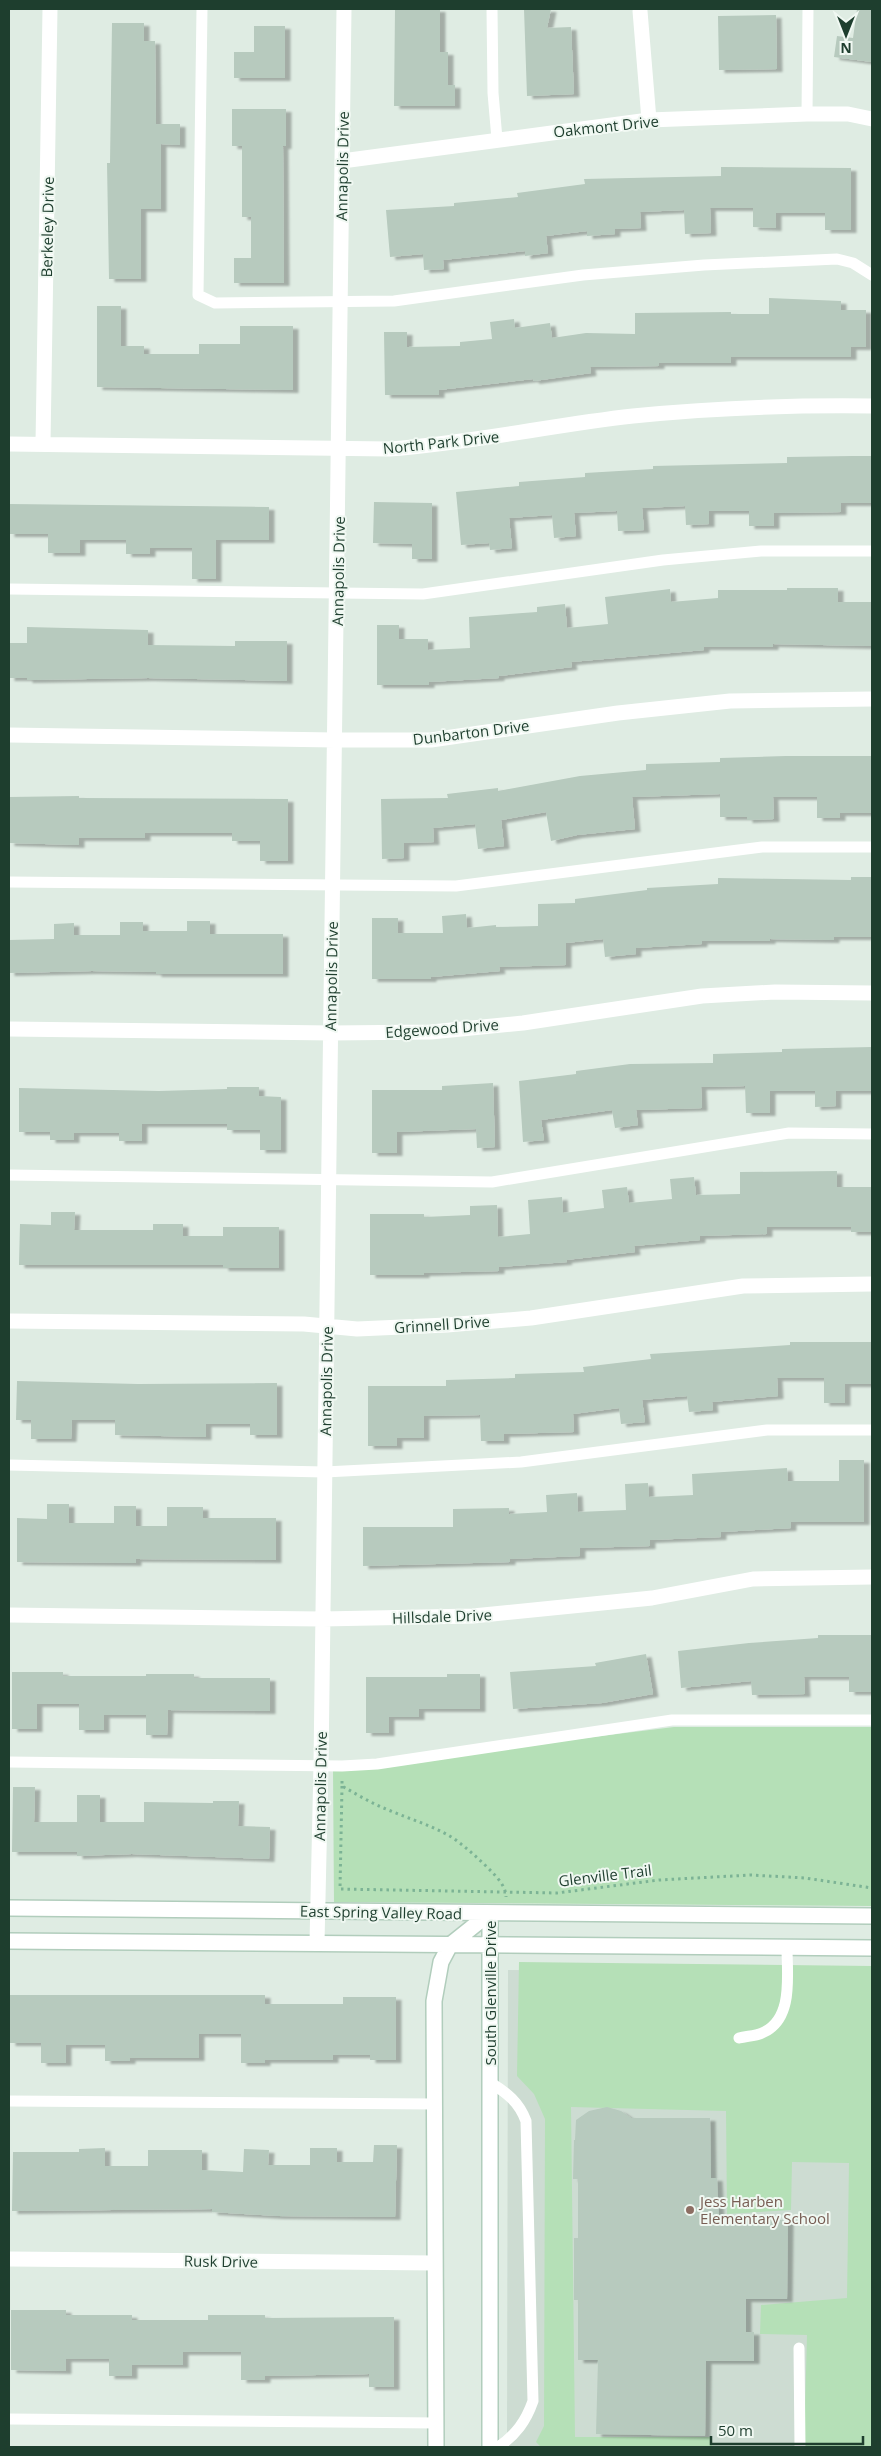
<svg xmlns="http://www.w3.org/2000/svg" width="881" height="2456" font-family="'Open Sans',sans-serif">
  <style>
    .built { fill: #cddcd2 }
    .green { fill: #b5e0b7 }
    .building { fill: #b7cabe; filter: url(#shadow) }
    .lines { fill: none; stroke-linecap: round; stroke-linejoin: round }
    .secondary-casing { stroke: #b1cdbc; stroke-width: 18 }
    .path { stroke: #7cb395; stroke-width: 3; stroke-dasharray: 2.5 4; stroke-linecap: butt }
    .lane { stroke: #fff; stroke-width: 11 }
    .street { stroke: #fff; stroke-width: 15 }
    .secondary { stroke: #fff; stroke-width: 15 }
    .education-dot { fill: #8d6e63; stroke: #f0f8f2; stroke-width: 2 }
    .labels { text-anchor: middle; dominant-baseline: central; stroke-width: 4; stroke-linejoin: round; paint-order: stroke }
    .street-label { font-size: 15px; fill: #1e3e2e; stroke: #f0f8f2 }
    .education-label { font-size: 15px; fill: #785e54; stroke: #f0f8f2; text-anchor: start }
  </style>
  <defs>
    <filter id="shadow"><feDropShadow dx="5.5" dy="3" stdDeviation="1" flood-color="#0004"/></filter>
  </defs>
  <rect width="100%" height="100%" fill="#dfece3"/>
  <path class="built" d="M 508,1970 L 872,1972 L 872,2447 L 507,2447 Z"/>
  <path class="green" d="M 674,1727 L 872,1727 L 872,1906 L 334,1902 L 333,1769 Z
    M 519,1962 L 872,1966 L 872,2447 L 804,2447 L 807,2335 L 760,2334 L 761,2305 L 847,2298 L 849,2163 L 792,2162 L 791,2210 L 727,2214 L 726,2111 L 571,2107 L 575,2437 L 712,2437 L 712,2447 L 541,2447 L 536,2442 L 544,2426 L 545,2119 L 534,2094 L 517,2076 Z"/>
  <path class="building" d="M 395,9 L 440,9 L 440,52 L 448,52 L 448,85 L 455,85 L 455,106 L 394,106 Z
    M 524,9 L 551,9 L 547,28 L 571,27 L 574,94 L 527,96 Z
    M 857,9 L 872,9 L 872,62 L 834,57 L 837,36 L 853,38 Z
    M 776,15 L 777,69 L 719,70 L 718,16 Z
    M 112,23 L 144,23 L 144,41 L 155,41 L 156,124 L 180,124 L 180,145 L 161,144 L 161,209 L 141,209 L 141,279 L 109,279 L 107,163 L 110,163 Z
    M 254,26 L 285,26 L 285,78 L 234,78 L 234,52 L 254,52 Z
    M 232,109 L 286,109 L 286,146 L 283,146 L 284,283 L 234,283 L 234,258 L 251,258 L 251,217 L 242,217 L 242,146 L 232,146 Z
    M 721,167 L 851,168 L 851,230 L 825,230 L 825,213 L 776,213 L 776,228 L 753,227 L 753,208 L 710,208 L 711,233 L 685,234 L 684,210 L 640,212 L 641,228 L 615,229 L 615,234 L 587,236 L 587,231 L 546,236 L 548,253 L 525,256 L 525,251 L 443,260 L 444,269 L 424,270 L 423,254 L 390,257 L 386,210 L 454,206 L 454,203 L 518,197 L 517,193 L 585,184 L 584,179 L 721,176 Z
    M 769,298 L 841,301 L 841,310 L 866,310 L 866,347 L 851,347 L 851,357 L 731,357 L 731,363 L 659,363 L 659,366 L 590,367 L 591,373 L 534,381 L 533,379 L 439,390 L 439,395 L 385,395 L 384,332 L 407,332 L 407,347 L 460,346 L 460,342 L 492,339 L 490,322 L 514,319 L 515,328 L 550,323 L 552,338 L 586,333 L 635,334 L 635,313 L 731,312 L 731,314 L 769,314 Z
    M 97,306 L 121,306 L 121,346 L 144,346 L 144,354 L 199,354 L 199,344 L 240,344 L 240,326 L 293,326 L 293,390 L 97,387 Z
    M 852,456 L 872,456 L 872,503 L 841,503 L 841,512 L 774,513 L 774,526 L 749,526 L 749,511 L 709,511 L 709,524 L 686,525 L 685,506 L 642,508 L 644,530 L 618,531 L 617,511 L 574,513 L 576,536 L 554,538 L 552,515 L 509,518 L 512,548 L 490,550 L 489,543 L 461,545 L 456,492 L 519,486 L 519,482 L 585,477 L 585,473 L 653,469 L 653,466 L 787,463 L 787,457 Z
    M 374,502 L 432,503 L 432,559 L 412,559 L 412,544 L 373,543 Z
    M 9,504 L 269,507 L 269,540 L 216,540 L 216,579 L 192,579 L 192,548 L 150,548 L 150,554 L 126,554 L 126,540 L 80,540 L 80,553 L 48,553 L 48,534 L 9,534 Z
    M 787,588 L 838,588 L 838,602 L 872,602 L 872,646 L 773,644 L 773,647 L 704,647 L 704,650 L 571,662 L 572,667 L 499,676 L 499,678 L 429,682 L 429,685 L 377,685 L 377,625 L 399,625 L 399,639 L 428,639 L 428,650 L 470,648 L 469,617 L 537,612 L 537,607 L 565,604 L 567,628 L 608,624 L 605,597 L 670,589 L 671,602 L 718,598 L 718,590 L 787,590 Z
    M 27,627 L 148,630 L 148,645 L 235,646 L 235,641 L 287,641 L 287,681 L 148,678 L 27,680 L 27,678 L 9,678 L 9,643 L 27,643 Z
    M 786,756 L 872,756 L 872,813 L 840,813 L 840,818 L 817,818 L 817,797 L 773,797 L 774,819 L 747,820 L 747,817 L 720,817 L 720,794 L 632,797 L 635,829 L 577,835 L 551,841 L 546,812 L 501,820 L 504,846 L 478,849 L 475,824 L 433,828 L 434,842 L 404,843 L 404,858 L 382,859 L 381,799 L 448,798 L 447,794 L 498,788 L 498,791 L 580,776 L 646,770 L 646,764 L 720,762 L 720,758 Z
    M 79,796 L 79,798 L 288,799 L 288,861 L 260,861 L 260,841 L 232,841 L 232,833 L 145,833 L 145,838 L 79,838 L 79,845 L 9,843 L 9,797 Z
    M 851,877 L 872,877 L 872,937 L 834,937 L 834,940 L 770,939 L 770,941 L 702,941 L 702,944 L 636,948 L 636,954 L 605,957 L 603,939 L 566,943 L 566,965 L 499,967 L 500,971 L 431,977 L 431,979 L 372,979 L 372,918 L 398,918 L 398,933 L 443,933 L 442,916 L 466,914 L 467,928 L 496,925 L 496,927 L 538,926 L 538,904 L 575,903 L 575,899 L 647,890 L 647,888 L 718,884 L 718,878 L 851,880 Z
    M 187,921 L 210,921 L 210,934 L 283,934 L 283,974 L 156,974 L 156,972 L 92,971 L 9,973 L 9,940 L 54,939 L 54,924 L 74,923 L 74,935 L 120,935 L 120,922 L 143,922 L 143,931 L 187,931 Z
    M 872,1047 L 872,1091 L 836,1091 L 836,1106 L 815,1107 L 815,1091 L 770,1091 L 770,1113 L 746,1113 L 745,1086 L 701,1087 L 702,1108 L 636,1110 L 638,1125 L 615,1128 L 612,1110 L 541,1120 L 544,1140 L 523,1142 L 519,1081 L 576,1074 L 576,1071 L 630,1064 L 713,1063 L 713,1054 L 782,1052 L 782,1049 Z
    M 493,1083 L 495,1147 L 477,1148 L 476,1129 L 397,1132 L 397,1153 L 372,1153 L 372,1090 L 442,1090 L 442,1086 Z
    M 227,1087 L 259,1087 L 259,1096 L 281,1097 L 281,1150 L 260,1150 L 260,1130 L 227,1130 L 227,1124 L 142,1124 L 142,1141 L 119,1141 L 119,1133 L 74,1133 L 74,1140 L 50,1140 L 50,1132 L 19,1132 L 19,1088 L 159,1091 L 227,1089 Z
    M 837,1171 L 837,1187 L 872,1187 L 872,1232 L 851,1232 L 851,1227 L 767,1227 L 767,1234 L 700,1236 L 700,1240 L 634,1246 L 635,1252 L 566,1260 L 567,1262 L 499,1267 L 499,1271 L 424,1273 L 424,1275 L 370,1275 L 370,1214 L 424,1214 L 424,1217 L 470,1215 L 470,1206 L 497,1205 L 498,1237 L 530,1234 L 528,1200 L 562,1197 L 563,1213 L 604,1208 L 602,1190 L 627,1187 L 629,1203 L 672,1199 L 670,1179 L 694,1177 L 696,1195 L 740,1194 L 740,1172 Z
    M 51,1212 L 75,1212 L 74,1230 L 153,1230 L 153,1224 L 183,1224 L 183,1236 L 223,1236 L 223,1227 L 279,1227 L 279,1268 L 223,1268 L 223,1265 L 19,1265 L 20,1224 L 51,1225 Z
    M 790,1342 L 872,1342 L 872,1384 L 845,1384 L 845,1403 L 824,1403 L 824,1378 L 777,1378 L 778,1396 L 712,1402 L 713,1410 L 689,1412 L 687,1396 L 642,1400 L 645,1422 L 621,1424 L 619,1408 L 573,1414 L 574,1432 L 504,1434 L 504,1441 L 481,1441 L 480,1415 L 424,1416 L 424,1438 L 397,1438 L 397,1446 L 368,1446 L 368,1386 L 446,1386 L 446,1380 L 515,1378 L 515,1374 L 584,1372 L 583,1367 L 651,1359 L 650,1354 L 790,1345 Z
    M 17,1381 L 138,1384 L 277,1383 L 277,1435 L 250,1435 L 250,1424 L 206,1424 L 206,1437 L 115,1435 L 115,1420 L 72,1420 L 71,1439 L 31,1439 L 31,1420 L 16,1420 Z
    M 839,1460 L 864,1460 L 864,1522 L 791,1522 L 791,1528 L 721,1532 L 721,1537 L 650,1540 L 650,1546 L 580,1548 L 580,1556 L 510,1559 L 510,1562 L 363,1566 L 363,1527 L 453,1527 L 453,1509 L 509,1508 L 509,1514 L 547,1512 L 546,1495 L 577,1493 L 578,1512 L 626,1510 L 625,1484 L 648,1483 L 649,1497 L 693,1495 L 692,1474 L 787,1468 L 788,1481 L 839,1481 Z
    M 47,1504 L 69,1504 L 69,1523 L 114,1523 L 114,1506 L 136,1506 L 136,1526 L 167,1526 L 167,1507 L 203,1507 L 203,1518 L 276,1518 L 276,1560 L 136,1559 L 136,1563 L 17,1562 L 17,1518 L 47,1519 Z
    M 818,1635 L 872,1635 L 872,1692 L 849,1692 L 849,1677 L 804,1677 L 805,1694 L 752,1695 L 751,1681 L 681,1688 L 678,1651 L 749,1643 L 818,1638 Z
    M 646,1654 L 653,1694 L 602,1703 L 513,1709 L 510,1672 L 596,1666 L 595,1663 Z
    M 12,1672 L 63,1672 L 63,1676 L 146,1676 L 146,1674 L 194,1674 L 194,1678 L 270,1678 L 270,1711 L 168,1710 L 167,1735 L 146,1735 L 146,1715 L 104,1715 L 104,1730 L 79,1730 L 79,1704 L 37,1704 L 37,1729 L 12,1729 Z
    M 447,1674 L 480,1674 L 480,1709 L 419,1709 L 419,1717 L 389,1717 L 389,1733 L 366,1733 L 366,1677 L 447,1677 Z
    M 13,1787 L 35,1787 L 34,1822 L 77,1822 L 77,1795 L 100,1795 L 100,1822 L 144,1822 L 144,1802 L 213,1803 L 213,1801 L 239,1801 L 238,1826 L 270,1827 L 269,1859 L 132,1854 L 77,1856 L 77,1852 L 12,1852 Z
    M 10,1995 L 265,1995 L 265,2004 L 343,2004 L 343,1997 L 396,1997 L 396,2060 L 370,2060 L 370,2055 L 333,2055 L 333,2060 L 265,2060 L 265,2063 L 241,2063 L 241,2034 L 199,2034 L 199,2058 L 130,2058 L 130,2061 L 105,2061 L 105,2045 L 66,2045 L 66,2063 L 41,2063 L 41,2043 L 10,2043 Z
    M 607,2107 L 621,2111 L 631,2118 L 710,2118 L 711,2178 L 717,2178 L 719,2220 L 788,2220 L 787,2299 L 746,2299 L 746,2332 L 754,2332 L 754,2361 L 706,2361 L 705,2436 L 596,2434 L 598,2360 L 578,2360 L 578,2300 L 574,2300 L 574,2238 L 578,2238 L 578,2179 L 573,2179 L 574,2140 L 575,2140 L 576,2120 L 589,2111 Z
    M 374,2145 L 397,2145 L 395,2217 L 279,2216 L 212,2212 L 212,2209 L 12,2211 L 13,2152 L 79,2152 L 79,2149 L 105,2148 L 105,2166 L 148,2166 L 148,2150 L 202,2150 L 202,2170 L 243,2172 L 244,2149 L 269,2150 L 268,2165 L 310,2165 L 310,2148 L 337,2148 L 337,2162 L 373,2162 Z
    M 11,2310 L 66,2310 L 66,2315 L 132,2315 L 132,2320 L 208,2320 L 208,2315 L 265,2315 L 265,2318 L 394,2317 L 394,2387 L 369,2387 L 369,2374 L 265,2376 L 265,2380 L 241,2380 L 241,2352 L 183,2352 L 183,2365 L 132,2365 L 132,2376 L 109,2376 L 109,2359 L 66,2359 L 66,2371 L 11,2370 Z"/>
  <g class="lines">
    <g class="secondary-casing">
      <path id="secondary" d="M 9,1908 L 872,1916
        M 9,1941 L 872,1948
        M 436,2447 L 434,2001 L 441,1962 L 450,1945 L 490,1913
        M 490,2447 L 490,1913"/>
    </g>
    <path class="path" d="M 342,1781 L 342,1786 C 356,1794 371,1803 386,1809 C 409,1819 432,1825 453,1838 C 467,1848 479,1859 491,1871 C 498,1878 506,1887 506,1897
      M 342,1786 L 340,1889 L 557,1893 L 659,1880 L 751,1875 L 805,1878 L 872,1888"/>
    <path class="lane" d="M 202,9 L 198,295 L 215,303 L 394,301 L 583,275 L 704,265 L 837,259 L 853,263 L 872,275
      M 492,9 L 493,93 L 497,139
      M 807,114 L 808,9
      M 9,589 L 423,594 L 663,560 L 761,551 L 872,551
      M 9,882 L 456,886 L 762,847 L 872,847
      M 9,1175 L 492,1182 L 789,1133 L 872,1134
      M 9,1465 L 325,1472 L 521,1462 L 767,1430 L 872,1430
      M 9,1762 L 342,1766 L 377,1764 L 672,1720 L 872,1720
      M 739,2038 C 746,2036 755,2036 762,2033 C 794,2020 787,1975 787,1948
      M 491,2083 C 507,2093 519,2102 526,2121 L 533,2401 C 526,2421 516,2435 498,2447
      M 9,2101 L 434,2104
      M 799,2348 L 800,2447
      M 9,2419 L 436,2423"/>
    <path class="street" d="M 640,11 L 649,120
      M 342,161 L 649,120 L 807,114 L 848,114 L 872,119
      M 9,444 L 389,449 C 471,443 552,425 633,416 C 713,408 792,405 872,406
      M 43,444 L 50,9
      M 9,735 L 335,740 L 431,740 L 618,713 L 730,701 L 872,699
      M 9,1029 L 331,1033 L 431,1032 L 523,1023 L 702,996 L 775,992 L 872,993
      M 9,1321 L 304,1324 L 357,1329 L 447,1325 L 531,1318 L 743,1286 L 872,1284
      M 9,1615 L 322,1619 L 473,1616 L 652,1598 L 753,1579 L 872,1577
      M 317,1943 L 321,1764 L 344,9
      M 9,2259 L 434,2263"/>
    <use href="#secondary" class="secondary"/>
  </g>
  <circle class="education-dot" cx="690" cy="2210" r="5"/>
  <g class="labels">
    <g class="street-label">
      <text transform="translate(606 126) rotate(-6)">Oakmont Drive</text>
      <text transform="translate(342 166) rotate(-89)">Annapolis Drive</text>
      <text transform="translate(47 227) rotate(-89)">Berkeley Drive</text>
      <text transform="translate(441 442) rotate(-6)">North Park Drive</text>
      <text transform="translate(338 571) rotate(-89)">Annapolis Drive</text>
      <text transform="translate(471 732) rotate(-7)">Dunbarton Drive</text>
      <text transform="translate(331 976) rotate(-89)">Annapolis Drive</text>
      <text transform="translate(442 1028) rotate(-4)">Edgewood Drive</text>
      <text transform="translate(442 1324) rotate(-4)">Grinnell Drive</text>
      <text transform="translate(326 1381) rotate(-89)">Annapolis Drive</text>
      <text transform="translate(442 1616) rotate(-2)">Hillsdale Drive</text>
      <text transform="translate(320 1786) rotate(-89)">Annapolis Drive</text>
      <text transform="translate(605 1875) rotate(-7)">Glenville Trail</text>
      <text transform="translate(381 1912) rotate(1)">East Spring Valley Road</text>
      <text transform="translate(490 1993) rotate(-90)">South Glenville Drive</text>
      <text transform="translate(221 2261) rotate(1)">Rusk Drive</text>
    </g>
    <g class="education-label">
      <text x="700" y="2201">Jess Harben<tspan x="700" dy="17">Elementary School</tspan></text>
    </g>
  </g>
  <rect width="881" height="2456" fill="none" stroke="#1e3e2e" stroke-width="20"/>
  <g transform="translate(846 35) rotate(180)" stroke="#f0f8f2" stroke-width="4" paint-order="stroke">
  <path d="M0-4L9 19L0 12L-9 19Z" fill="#1e3e2e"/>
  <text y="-8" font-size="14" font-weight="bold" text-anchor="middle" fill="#1e3e2e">N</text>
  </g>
  <path d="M711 2436v8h152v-8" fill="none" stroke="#1e3e2e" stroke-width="2.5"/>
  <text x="718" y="2436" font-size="15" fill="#1e3e2e" stroke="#f0f8f2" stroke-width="4" paint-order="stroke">50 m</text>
</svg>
